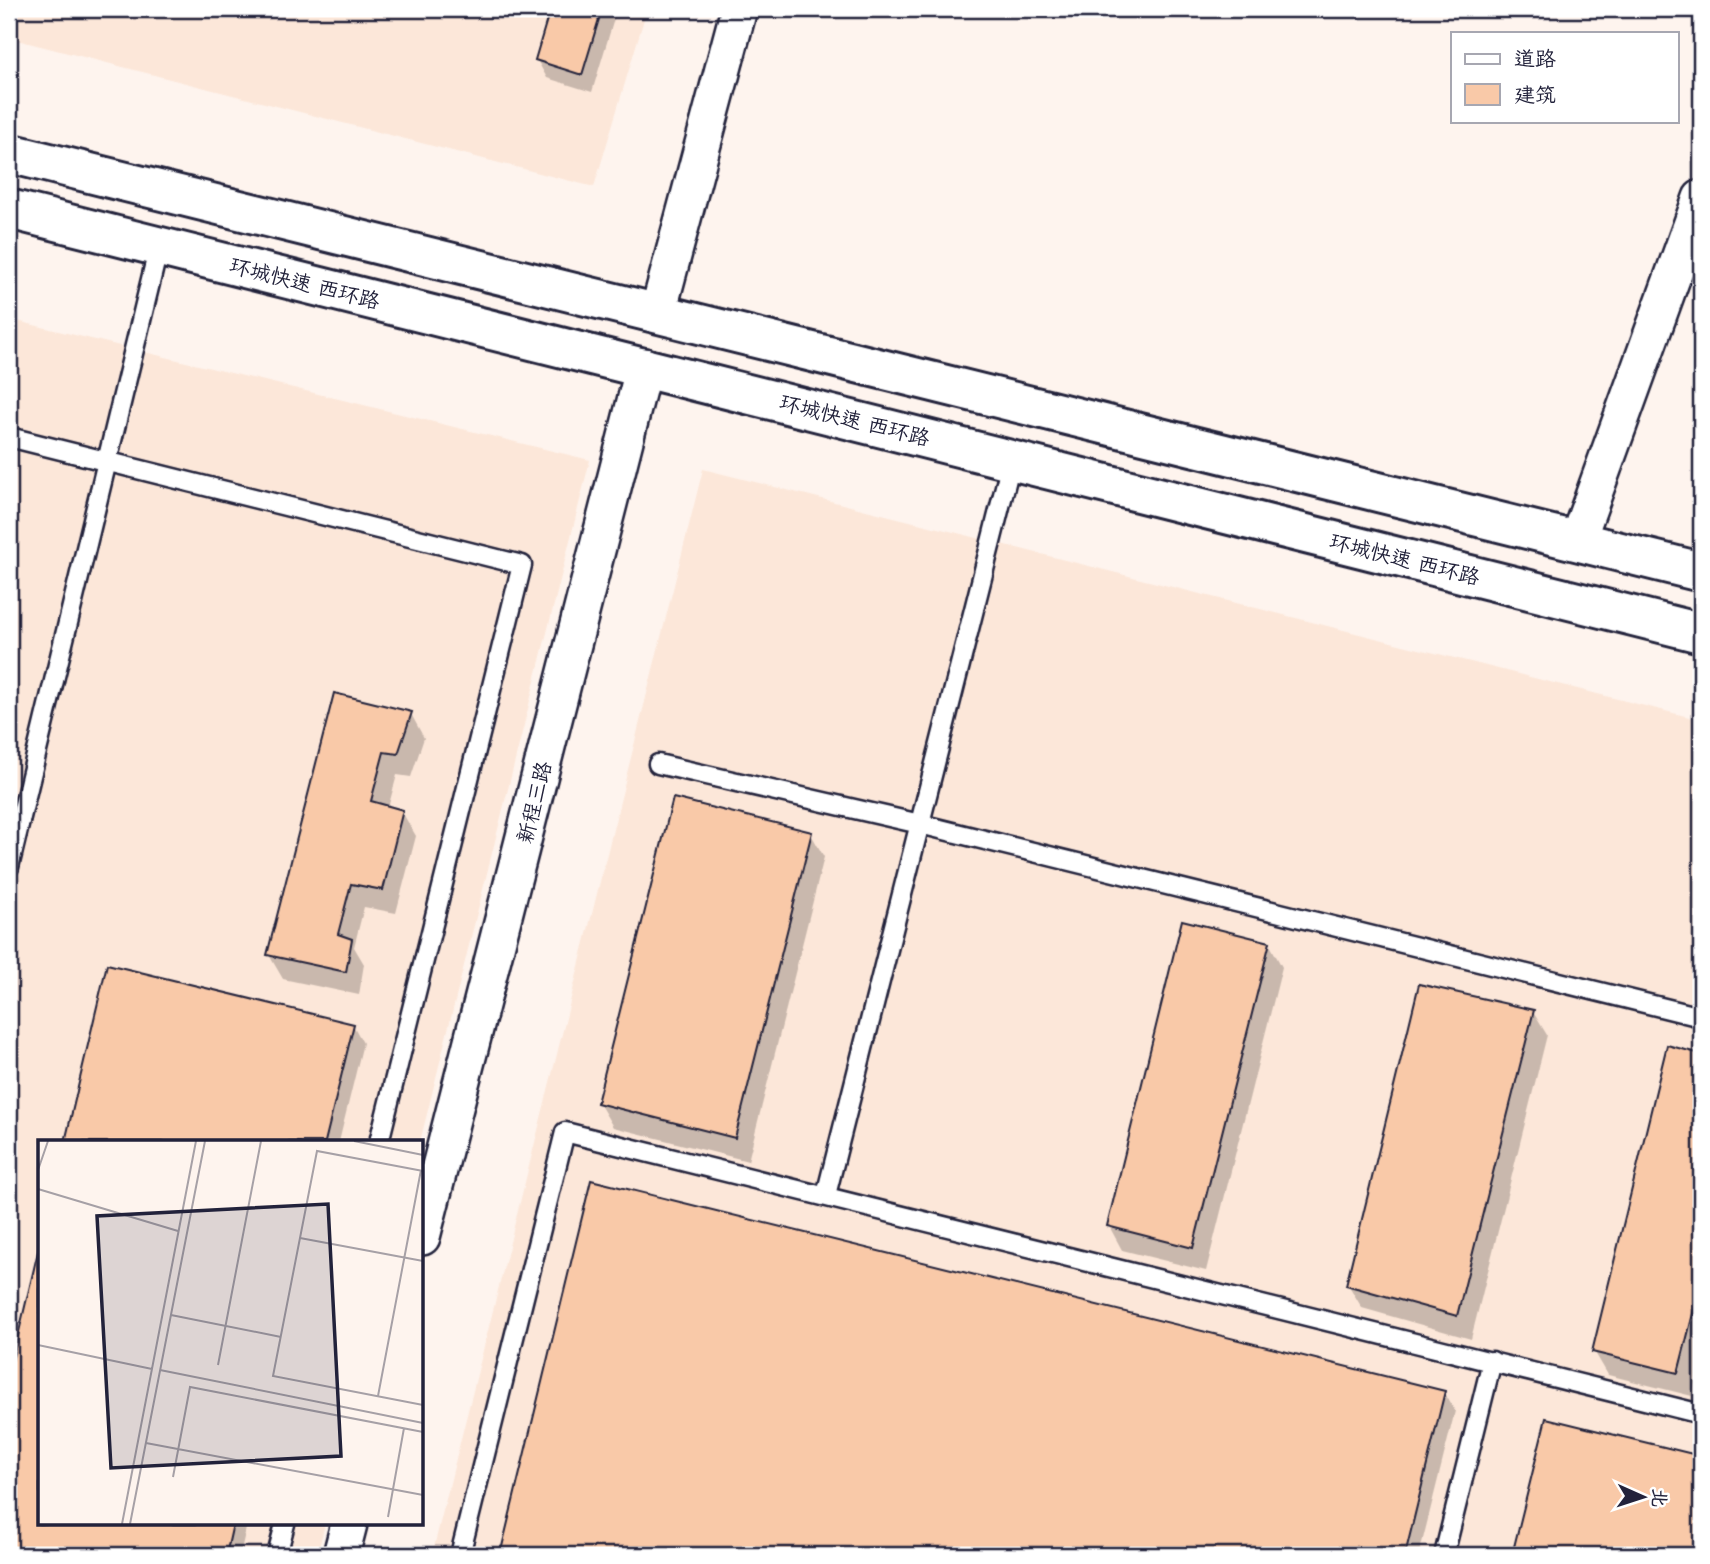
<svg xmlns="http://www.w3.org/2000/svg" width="1710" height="1564" font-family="Mali,'LXGW WenKai TC',sans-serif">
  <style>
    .built { fill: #fce7d9 }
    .shadow { fill: #0003 }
    .building { fill: #f9c9a8; stroke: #22223b; stroke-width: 2 }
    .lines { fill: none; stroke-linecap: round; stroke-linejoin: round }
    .lane-casing { stroke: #22223b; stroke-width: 23 }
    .street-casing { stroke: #22223b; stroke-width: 40 }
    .highway-casing { stroke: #22223b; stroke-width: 44 }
    .lane { stroke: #fff; stroke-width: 18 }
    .street { stroke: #fff; stroke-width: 35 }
    .highway { stroke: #fff; stroke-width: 38 }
    .labels { text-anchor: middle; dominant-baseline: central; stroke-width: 7; stroke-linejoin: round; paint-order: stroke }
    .street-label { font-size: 21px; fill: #22223b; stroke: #fff }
    .inset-road { fill: none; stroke: #a6a0a6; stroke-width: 2 }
    .view { fill: #22223b; fill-opacity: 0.15; stroke: #22223b; stroke-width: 3.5 }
    .inset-edge { fill: none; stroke: #22223b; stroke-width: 3.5 }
  </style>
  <rect width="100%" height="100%" fill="#fef4ee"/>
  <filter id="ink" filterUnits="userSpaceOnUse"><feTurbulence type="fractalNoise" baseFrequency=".0143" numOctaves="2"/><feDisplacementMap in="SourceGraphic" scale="14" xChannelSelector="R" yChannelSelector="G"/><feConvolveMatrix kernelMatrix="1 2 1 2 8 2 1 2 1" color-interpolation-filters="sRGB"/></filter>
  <g filter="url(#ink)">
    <path class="built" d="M 9,9 L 647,9 L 594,187 L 9,38 Z
      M 9,319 L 590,460 L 420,1142 L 40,1142 L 40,1524 L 325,1524 L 317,1555 L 9,1555 Z
      M 703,469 L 1701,720 L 1701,1555 L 432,1555 Z"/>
    <path class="shadow" d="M 552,9 L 617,9 L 592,92 L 547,78 L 537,60 Z
      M 9,628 L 13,636 L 9,654 Z
      M 335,695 L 411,714 L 424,738 L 411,777 L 397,775 L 388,808 L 402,812 L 416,836 L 396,913 L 364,907 L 354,947 L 364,964 L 359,995 L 283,979 L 269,955 Z
      M 811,834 L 824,857 L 748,1161 L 613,1127 L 599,1103 Z
      M 1269,943 L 1282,967 L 1206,1271 L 1122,1250 L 1109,1226 Z
      M 109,966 L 353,1025 L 363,1043 L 339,1142 L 66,1142 Z
      M 1533,1012 L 1547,1035 L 1471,1339 L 1362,1308 L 1348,1284 Z
      M 1669,1047 L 1701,1055 L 1701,1358 L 1692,1396 L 1608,1375 L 1594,1351 Z
      M 593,1183 L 1444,1392 L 1455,1411 L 1419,1555 L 502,1555 Z
      M 40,1251 L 40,1524 L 247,1524 L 240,1555 L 9,1555 L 9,1382 Z
      M 1548,1420 L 1701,1458 L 1701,1555 L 1514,1555 Z"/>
    <path class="building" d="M 550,9 L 602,9 L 582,75 L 535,60 Z
      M 334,693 L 412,712 L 398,754 L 384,752 L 371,801 L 403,810 L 383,890 L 351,884 L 338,934 L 352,939 L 346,972 L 267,955 Z
      M 673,798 L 812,832 L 735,1138 L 597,1103 Z
      M 1182,920 L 1270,942 L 1193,1248 L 1107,1226 Z
      M 107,964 L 354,1024 L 325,1142 L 65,1142 Z
      M 1419,984 L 1534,1010 L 1457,1316 L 1346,1285 Z
      M 1667,1045 L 1701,1054 L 1701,1282 L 1678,1373 L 1592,1352 Z
      M 591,1180 L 1445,1391 L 1405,1555 L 500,1555 Z
      M 40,1243 L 40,1524 L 233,1524 L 226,1555 L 9,1555 L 9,1374 Z
      M 1546,1418 L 1701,1456 L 1701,1555 L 1512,1555 Z"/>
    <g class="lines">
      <g class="lane-casing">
        <path id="lane" d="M 9,437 L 522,565 L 379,1142
          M 658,764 L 920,824 L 1701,1017
          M 9,867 L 159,246
          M 826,1195 L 1012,459
          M 277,1555 L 285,1524
          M 460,1555 L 565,1132 L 1701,1414
          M 1444,1555 L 1492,1361"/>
      </g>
      <g class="street-casing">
        <path id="street" d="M 658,312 L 739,9
          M 1577,541 L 1701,198
          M 422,1237 L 644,366
          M 341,1555 L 349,1524"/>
      </g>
      <g class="highway-casing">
        <path id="highway" d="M 9,153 L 1701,572
          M 9,209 L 1701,633"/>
      </g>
      <use href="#lane" class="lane"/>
      <use href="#street" class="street"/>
      <use href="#highway" class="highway"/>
    </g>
  </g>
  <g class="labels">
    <g class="street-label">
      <text transform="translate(305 282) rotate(14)">环城快速 西环路</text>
      <text transform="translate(855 419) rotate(14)">环城快速 西环路</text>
      <text transform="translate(1405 558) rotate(14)">环城快速 西环路</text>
      <text transform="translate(533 802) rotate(-76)">新程三路</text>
    </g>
  </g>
  <g transform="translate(38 1140)">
    <rect width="385" height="385" fill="#fef4ee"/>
    <path class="inset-road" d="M 316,1 L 385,15M 0,30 L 10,1M 385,31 L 279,11 L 235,236 L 385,265M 0,49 L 140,91M 262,98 L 385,121M 133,175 L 243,197M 0,205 L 114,229M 180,225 L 223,1M 122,230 L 385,283M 340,256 L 383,30M 108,303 L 385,355M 135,337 L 152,247 L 385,292M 350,377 L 366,288M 84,384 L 158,1M 92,384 L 167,1"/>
    <path class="view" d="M 290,64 L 303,316 L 73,328 L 59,76 Z"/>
    <rect width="385" height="385" class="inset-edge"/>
  </g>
  <rect width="1710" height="1564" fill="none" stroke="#fff" stroke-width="35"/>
  <rect x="18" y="18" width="1675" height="1529" fill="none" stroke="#22223b" stroke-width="2.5" filter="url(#ink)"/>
  <rect x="1451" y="32" width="228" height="91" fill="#ffffff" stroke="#a7a7b1" stroke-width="2"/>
  <rect x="1465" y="54" width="35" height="10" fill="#ffffff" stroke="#a7a7b1" stroke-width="2"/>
  <text x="1514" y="66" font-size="21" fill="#22223b">道路</text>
  <rect x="1465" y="84" width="35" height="21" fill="#f9c9a8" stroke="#a7a7b1" stroke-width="2"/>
  <text x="1514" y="102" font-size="21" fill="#22223b">建筑</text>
  <g transform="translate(1643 1497) rotate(93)" stroke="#ffffff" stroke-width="5" paint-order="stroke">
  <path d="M0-5L12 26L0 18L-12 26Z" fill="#22223b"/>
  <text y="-10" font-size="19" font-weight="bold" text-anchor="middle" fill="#22223b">北</text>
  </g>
</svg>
